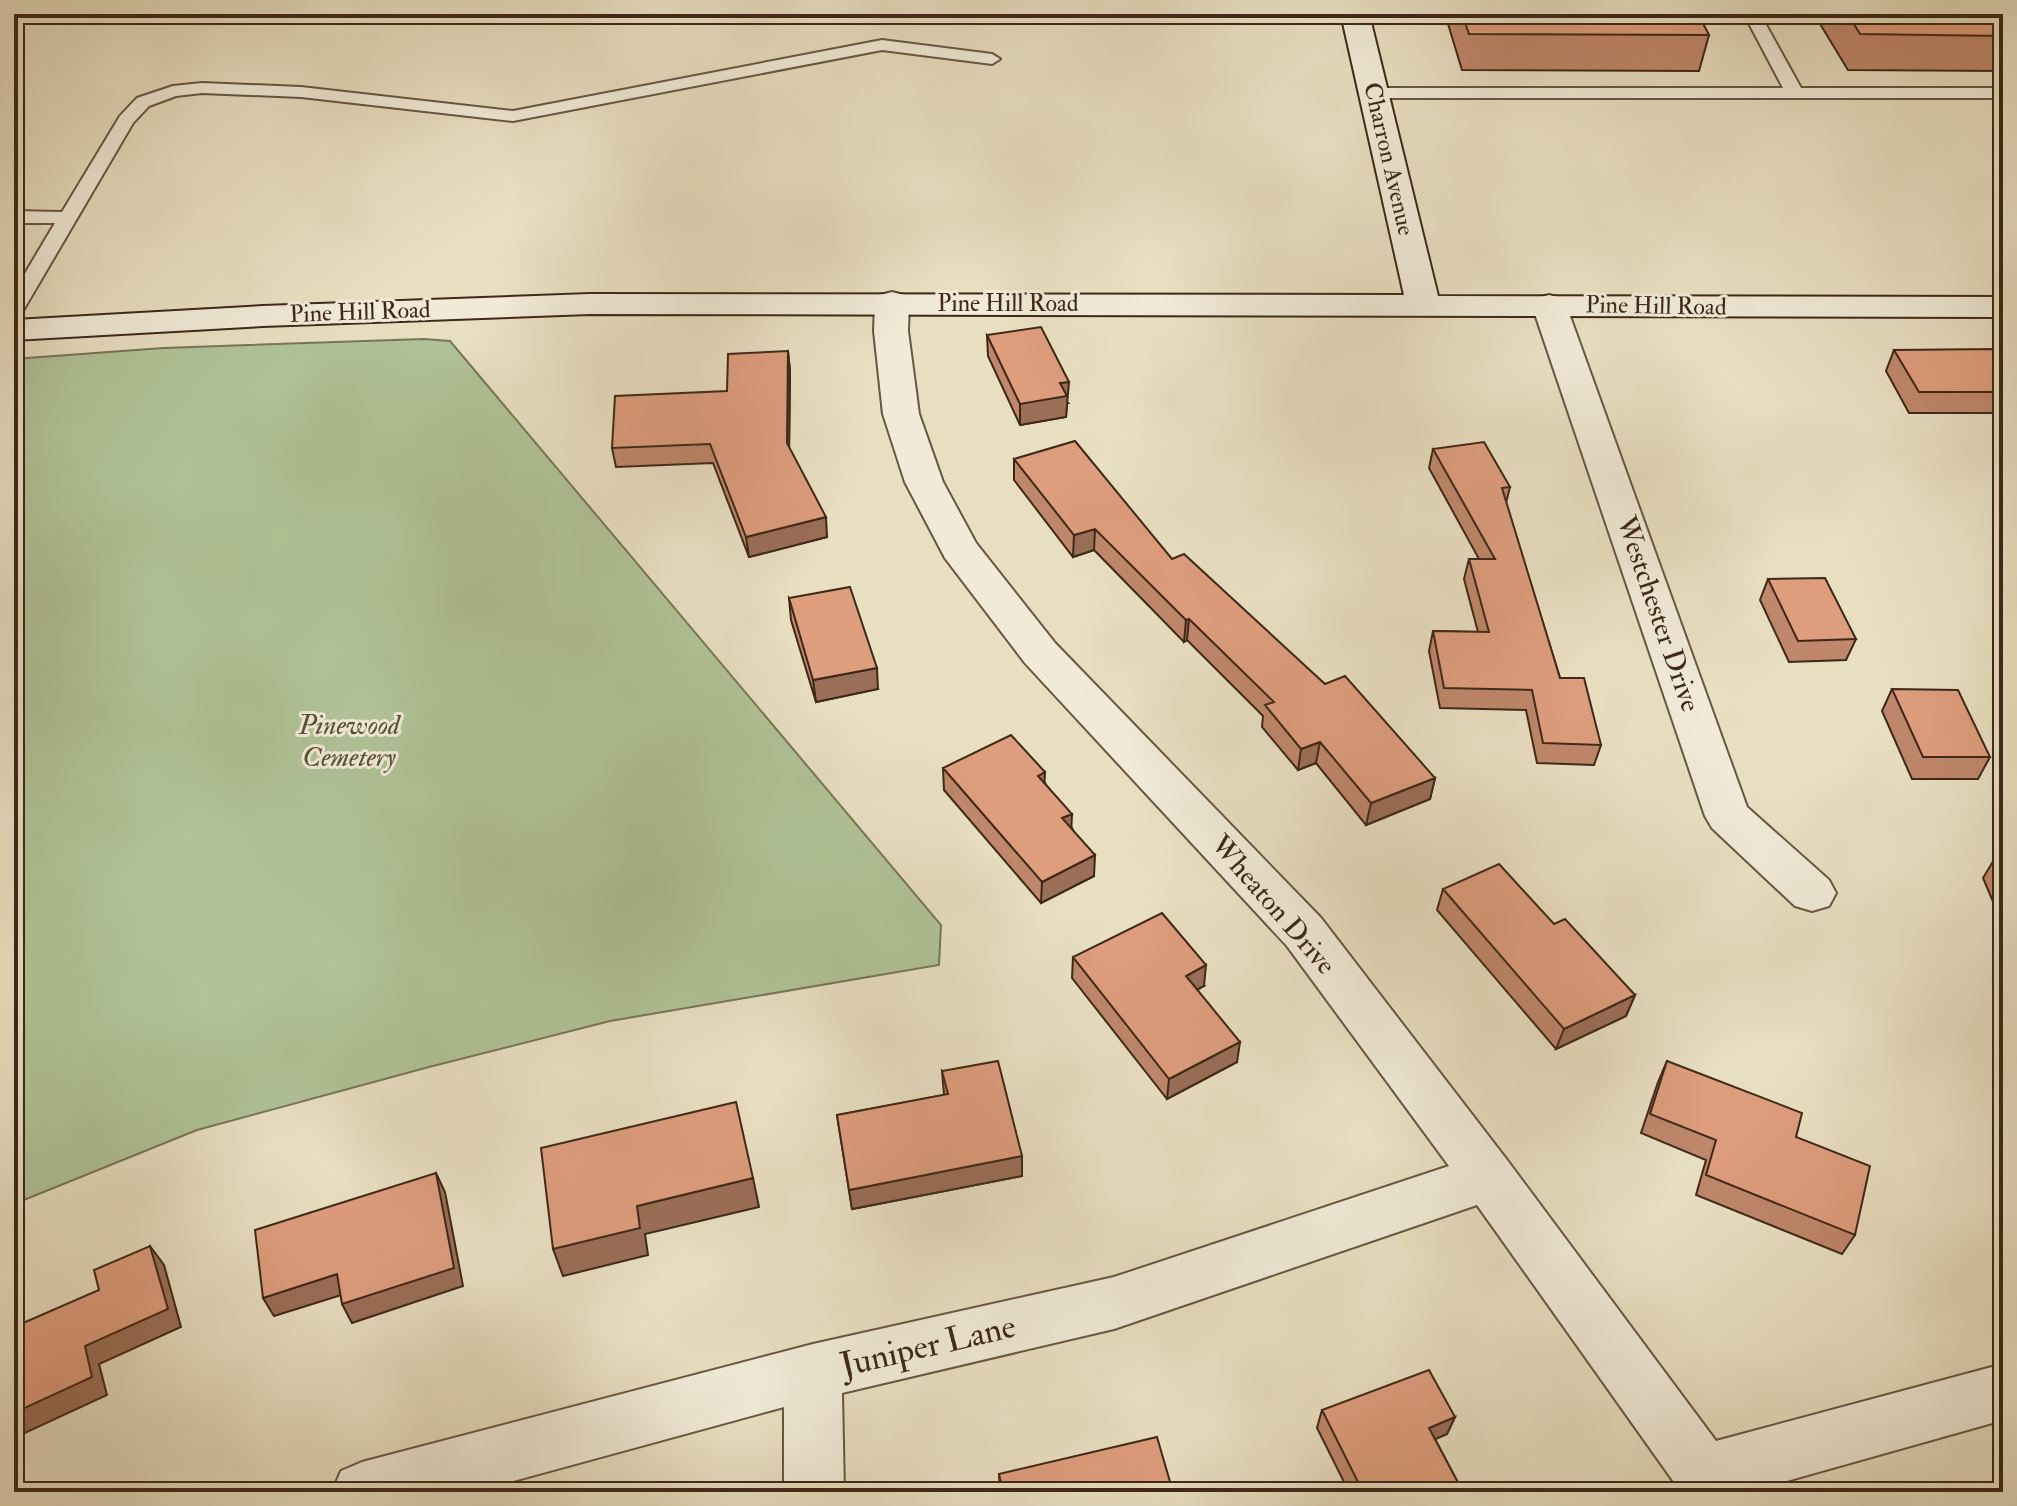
<svg xmlns="http://www.w3.org/2000/svg" width="2017" height="1506" font-family="'IM FELL Double Pica',serif">
  <style>
    .green { fill: #b0c397; stroke: #777658; stroke-width: 2 }
    .lines { fill: none; stroke-linecap: round; stroke-linejoin: round }
    .lane-casing { stroke: #685642; stroke-width: 4 }
    .street-casing { stroke: #685642; stroke-width: 4 }
    .secondary-casing { stroke: #3e2818; stroke-width: 4 }
    .lane { fill: #f0ead7; fill-rule: evenodd }
    .street { fill: #f0ead7; fill-rule: evenodd }
    .secondary { fill: #f0ead7; fill-rule: evenodd }
    .wall { fill: #bf876c; stroke: #3e2818; stroke-width: 2 }
    .shaded-wall { fill: #9b6e58; stroke: #3e2818; stroke-width: 2 }
    .building { fill: #de9d7d; stroke: #3e2818; stroke-width: 2 }
    .labels { text-anchor: middle; dominant-baseline: central; stroke-width: 6; stroke-linejoin: round; paint-order: stroke }
    .far-street-label { font-size: 24px; fill: #3e2818; stroke: #f0ead7 }
    .street-label { font-size: 28px; fill: #3e2818; stroke: #f0ead7 }
    .park-label { font-size: 28px; font-style: italic; fill: #5a4f38; stroke: #f0ead7 }
    .near-street-label { font-size: 34px; fill: #3e2818; stroke: #f0ead7 }
  </style>
  <rect width="100%" height="100%" fill="#e8dfc1"/>
  <filter id="stains"><feTurbulence type="fractalNoise" baseFrequency=".0025" numOctaves="4"/><feColorMatrix values="0 0 0 0 .2 0 0 0 0 .09 0 0 0 0 .02 0 0 0 .5 -.17"/></filter>
  <radialGradient id="worn" r=".72"><stop offset=".6" stop-color="#630" stop-opacity="0"/><stop offset="1" stop-color="#630" stop-opacity=".3"/></radialGradient>
  <path class="green" d="M 424,339 L 450,341 L 941,925 L 939,965 L 610,1021 L 429,1067 L 197,1130 L 14,1204 L 14,359 L 163,348 Z"/>
  <g class="lines">
    <g class="lane-casing">
      <path id="lane" d="M 1744,14 L 1760,14 L 1801,88 L 2003,88 L 2003,98 L 1374,98 L 1365,93 L 1374,88 L 1783,88 Z
        M 882,40 L 992,54 L 1000,59 L 992,64 L 882,50 L 513,121 L 301,97 L 202,93 L 176,96 L 149,106 L 133,123 L 24,309 L 14,315 L 14,292 L 55,223 L 14,223 L 14,211 L 62,212 L 120,116 L 137,98 L 173,86 L 202,83 L 301,87 L 513,111 Z"/>
    </g>
    <g class="street-casing">
      <path id="street" d="M 892,292 L 904,295 L 909,302 L 908,331 L 919,414 L 943,482 L 976,543 L 1055,643 L 1321,918 L 1507,1160 L 1716,1441 L 2003,1364 L 2003,1420 L 1748,1492 L 1681,1492 L 1477,1205 L 1114,1329 L 842,1393 L 844,1492 L 784,1492 L 784,1407 L 473,1492 L 332,1492 L 341,1471 L 362,1462 L 813,1344 L 1114,1277 L 1449,1166 L 1287,946 L 1025,663 L 945,558 L 905,482 L 883,414 L 874,331 L 875,302 L 880,295 Z
        M 1549,295 L 1561,298 L 1566,305 L 1747,807 L 1829,880 L 1836,893 L 1829,906 L 1812,911 L 1795,906 L 1712,828 L 1705,816 L 1532,305 L 1537,298 Z"/>
    </g>
    <g class="secondary-casing">
      <path id="secondary" d="M 1341,14 L 1369,14 L 1438,296 L 2003,297 L 2003,317 L 590,314 L 263,326 L 14,340 L 14,320 L 263,306 L 590,294 L 1404,295 Z"/>
    </g>
    <use href="#lane" class="lane"/>
    <use href="#street" class="street"/>
    <use href="#secondary" class="secondary"/>
  </g>
  <path class="wall" d="M 1445,14 L 1698,14 L 1709,35 L 1699,71 L 1462,70 Z
    M 1814,14 L 2003,14 L 2003,71 L 1848,70 Z
    M 987,335 L 1068,403 L 1067,403 L 1066,417 L 1020,425 L 988,356 Z
    M 1894,350 L 2003,392 L 2003,413 L 1909,413 L 1886,371 Z
    M 788,351 L 790,371 L 789,448 L 827,537 L 749,557 L 713,463 L 616,467 L 612,448 L 727,391 Z
    M 1433,449 L 1510,487 L 1506,503 L 1560,678 L 1601,745 L 1594,765 L 1537,763 L 1526,710 L 1440,708 L 1429,651 L 1433,631 L 1478,632 L 1464,579 L 1469,559 L 1479,559 L 1429,468 Z
    M 1014,459 L 1172,559 L 1325,684 L 1435,778 L 1430,799 L 1366,825 L 1316,763 L 1298,770 L 1262,727 L 1263,716 L 1187,640 L 1184,642 L 1094,550 L 1073,557 L 1014,480 Z
    M 1768,579 L 1856,639 L 1846,660 L 1789,662 L 1760,600 Z
    M 789,598 L 878,689 L 816,702 L 791,620 Z
    M 1892,689 L 1990,757 L 1978,779 L 1912,779 L 1882,711 Z
    M 943,768 L 1045,783 L 1072,828 L 1094,876 L 1041,903 L 944,790 Z
    M 1995,858 L 2003,859 L 2003,925 L 1983,878 Z
    M 1443,889 L 1554,924 L 1635,995 L 1626,1016 L 1556,1049 L 1437,910 Z
    M 1073,957 L 1204,986 L 1197,990 L 1237,1062 L 1167,1099 L 1072,978 Z
    M 1667,1061 L 1796,1137 L 1855,1235 L 1842,1254 L 1696,1195 L 1706,1160 L 1641,1133 L 1658,1082 Z
    M 942,1071 L 1022,1156 L 1022,1176 L 852,1209 L 837,1115 L 944,1095 Z
    M 1322,1410 L 1455,1417 L 1447,1434 L 1435,1439 L 1463,1492 L 1349,1492 L 1317,1428 Z
    M 999,1474 L 1173,1492 L 1000,1492 Z"/>
  <path class="shaded-wall" d="M 788,351 L 790,371 L 789,463 L 787,443 Z
    M 1069,382 L 1066,417 L 1020,425 L 1020,404 L 1060,383 Z
    M 826,517 L 827,537 L 749,557 L 746,537 Z
    M 1095,529 L 1094,550 L 1073,557 L 1074,535 Z
    M 1189,619 L 1187,640 L 1184,642 L 1186,620 Z
    M 877,668 L 878,689 L 816,702 L 813,680 Z
    M 1320,742 L 1316,763 L 1298,770 L 1301,749 Z
    M 1045,772 L 1044,794 L 1038,776 Z
    M 1435,778 L 1430,799 L 1366,825 L 1371,803 Z
    M 1072,814 L 1071,835 L 1062,818 Z
    M 1095,855 L 1094,876 L 1041,903 L 1042,882 Z
    M 1206,965 L 1204,986 L 1184,997 L 1186,976 Z
    M 1635,995 L 1626,1016 L 1556,1049 L 1564,1029 Z
    M 1240,1042 L 1237,1062 L 1167,1099 L 1169,1079 Z
    M 1022,1156 L 1022,1176 L 852,1209 L 849,1190 Z
    M 436,1173 L 445,1192 L 463,1286 L 352,1323 L 342,1304 Z
    M 753,1178 L 759,1207 L 645,1234 L 648,1255 L 563,1276 L 553,1249 L 637,1206 Z
    M 150,1246 L 164,1265 L 181,1327 L 99,1364 L 107,1395 L 14,1438 L 14,1413 L 85,1346 Z
    M 337,1274 L 348,1293 L 274,1316 L 263,1298 Z
    M 1455,1417 L 1447,1434 L 1422,1445 L 1429,1428 Z"/>
  <path class="building" d="M 1462,14 L 1698,14 L 1709,35 L 1469,34 Z
    M 1848,14 L 2003,14 L 2003,36 L 1860,34 Z
    M 1041,327 L 1069,382 L 1060,383 L 1067,396 L 1020,404 L 987,335 Z
    M 1997,349 L 2003,359 L 2003,392 L 1919,392 L 1894,350 Z
    M 788,351 L 787,443 L 826,517 L 746,537 L 710,444 L 612,448 L 615,396 L 727,391 L 728,354 Z
    M 1075,441 L 1172,559 L 1184,554 L 1325,684 L 1345,676 L 1435,778 L 1371,803 L 1320,742 L 1301,749 L 1265,705 L 1274,702 L 1189,619 L 1186,620 L 1095,529 L 1074,535 L 1014,459 Z
    M 1484,442 L 1510,487 L 1502,488 L 1560,678 L 1584,678 L 1601,745 L 1543,743 L 1532,690 L 1444,688 L 1433,631 L 1489,632 L 1469,559 L 1495,559 L 1433,449 Z
    M 1825,578 L 1856,639 L 1798,641 L 1768,579 Z
    M 850,587 L 877,668 L 813,680 L 789,598 Z
    M 1892,689 L 1958,690 L 1990,757 L 1923,757 Z
    M 1011,735 L 1045,772 L 1038,776 L 1072,814 L 1062,818 L 1095,855 L 1042,882 L 943,768 Z
    M 1995,858 L 2003,859 L 2003,877 Z
    M 1499,864 L 1554,924 L 1565,919 L 1635,995 L 1564,1029 L 1443,889 Z
    M 1162,913 L 1206,965 L 1186,976 L 1240,1042 L 1169,1079 L 1073,957 Z
    M 998,1061 L 1022,1156 L 849,1190 L 837,1115 L 948,1094 L 942,1071 Z
    M 1667,1061 L 1802,1113 L 1796,1137 L 1870,1166 L 1855,1235 L 1706,1175 L 1716,1140 L 1650,1114 Z
    M 736,1102 L 753,1178 L 637,1206 L 640,1228 L 553,1249 L 541,1148 Z
    M 436,1173 L 454,1268 L 342,1304 L 337,1274 L 263,1298 L 255,1230 Z
    M 150,1246 L 168,1309 L 85,1346 L 92,1377 L 14,1413 L 14,1327 L 99,1290 L 94,1270 Z
    M 1429,1370 L 1455,1417 L 1429,1428 L 1463,1492 L 1363,1492 L 1322,1410 Z
    M 1157,1437 L 1173,1492 L 1003,1492 L 999,1474 Z"/>
  <g class="labels">
    <g class="far-street-label">
      <text transform="translate(1389 159) rotate(77)">Charron Avenue</text>
      <text x="1008" y="303">Pine Hill Road</text>
      <text transform="translate(1656 306) rotate(1)">Pine Hill Road</text>
      <text transform="translate(360 312) rotate(-2)">Pine Hill Road</text>
    </g>
    <g class="street-label">
      <text transform="translate(1658 614) rotate(71)">Westchester Drive</text>
      <text transform="translate(1273 905) rotate(49)">Wheaton Drive</text>
    </g>
    <g class="park-label">
      <text x="349" y="725">Pinewood<tspan x="349" dy="32">Cemetery</tspan></text>
    </g>
    <g class="near-street-label">
      <text transform="translate(928 1346) rotate(-13)">Juniper Lane</text>
    </g>
  </g>
  <rect width="2017" height="1506" fill="none" stroke="#e8dfc1" stroke-width="48"/>
  <rect x="16" y="16" width="1985" height="1474" fill="none" stroke="#3e2818" stroke-width="4"/>
  <rect x="24" y="24" width="1969" height="1458" fill="none" stroke="#3e2818" stroke-width="2"/>
  <rect width="100%" height="100%" filter="url(#stains)"/>
  <rect width="100%" height="100%" fill="url(#worn)"/>
</svg>
